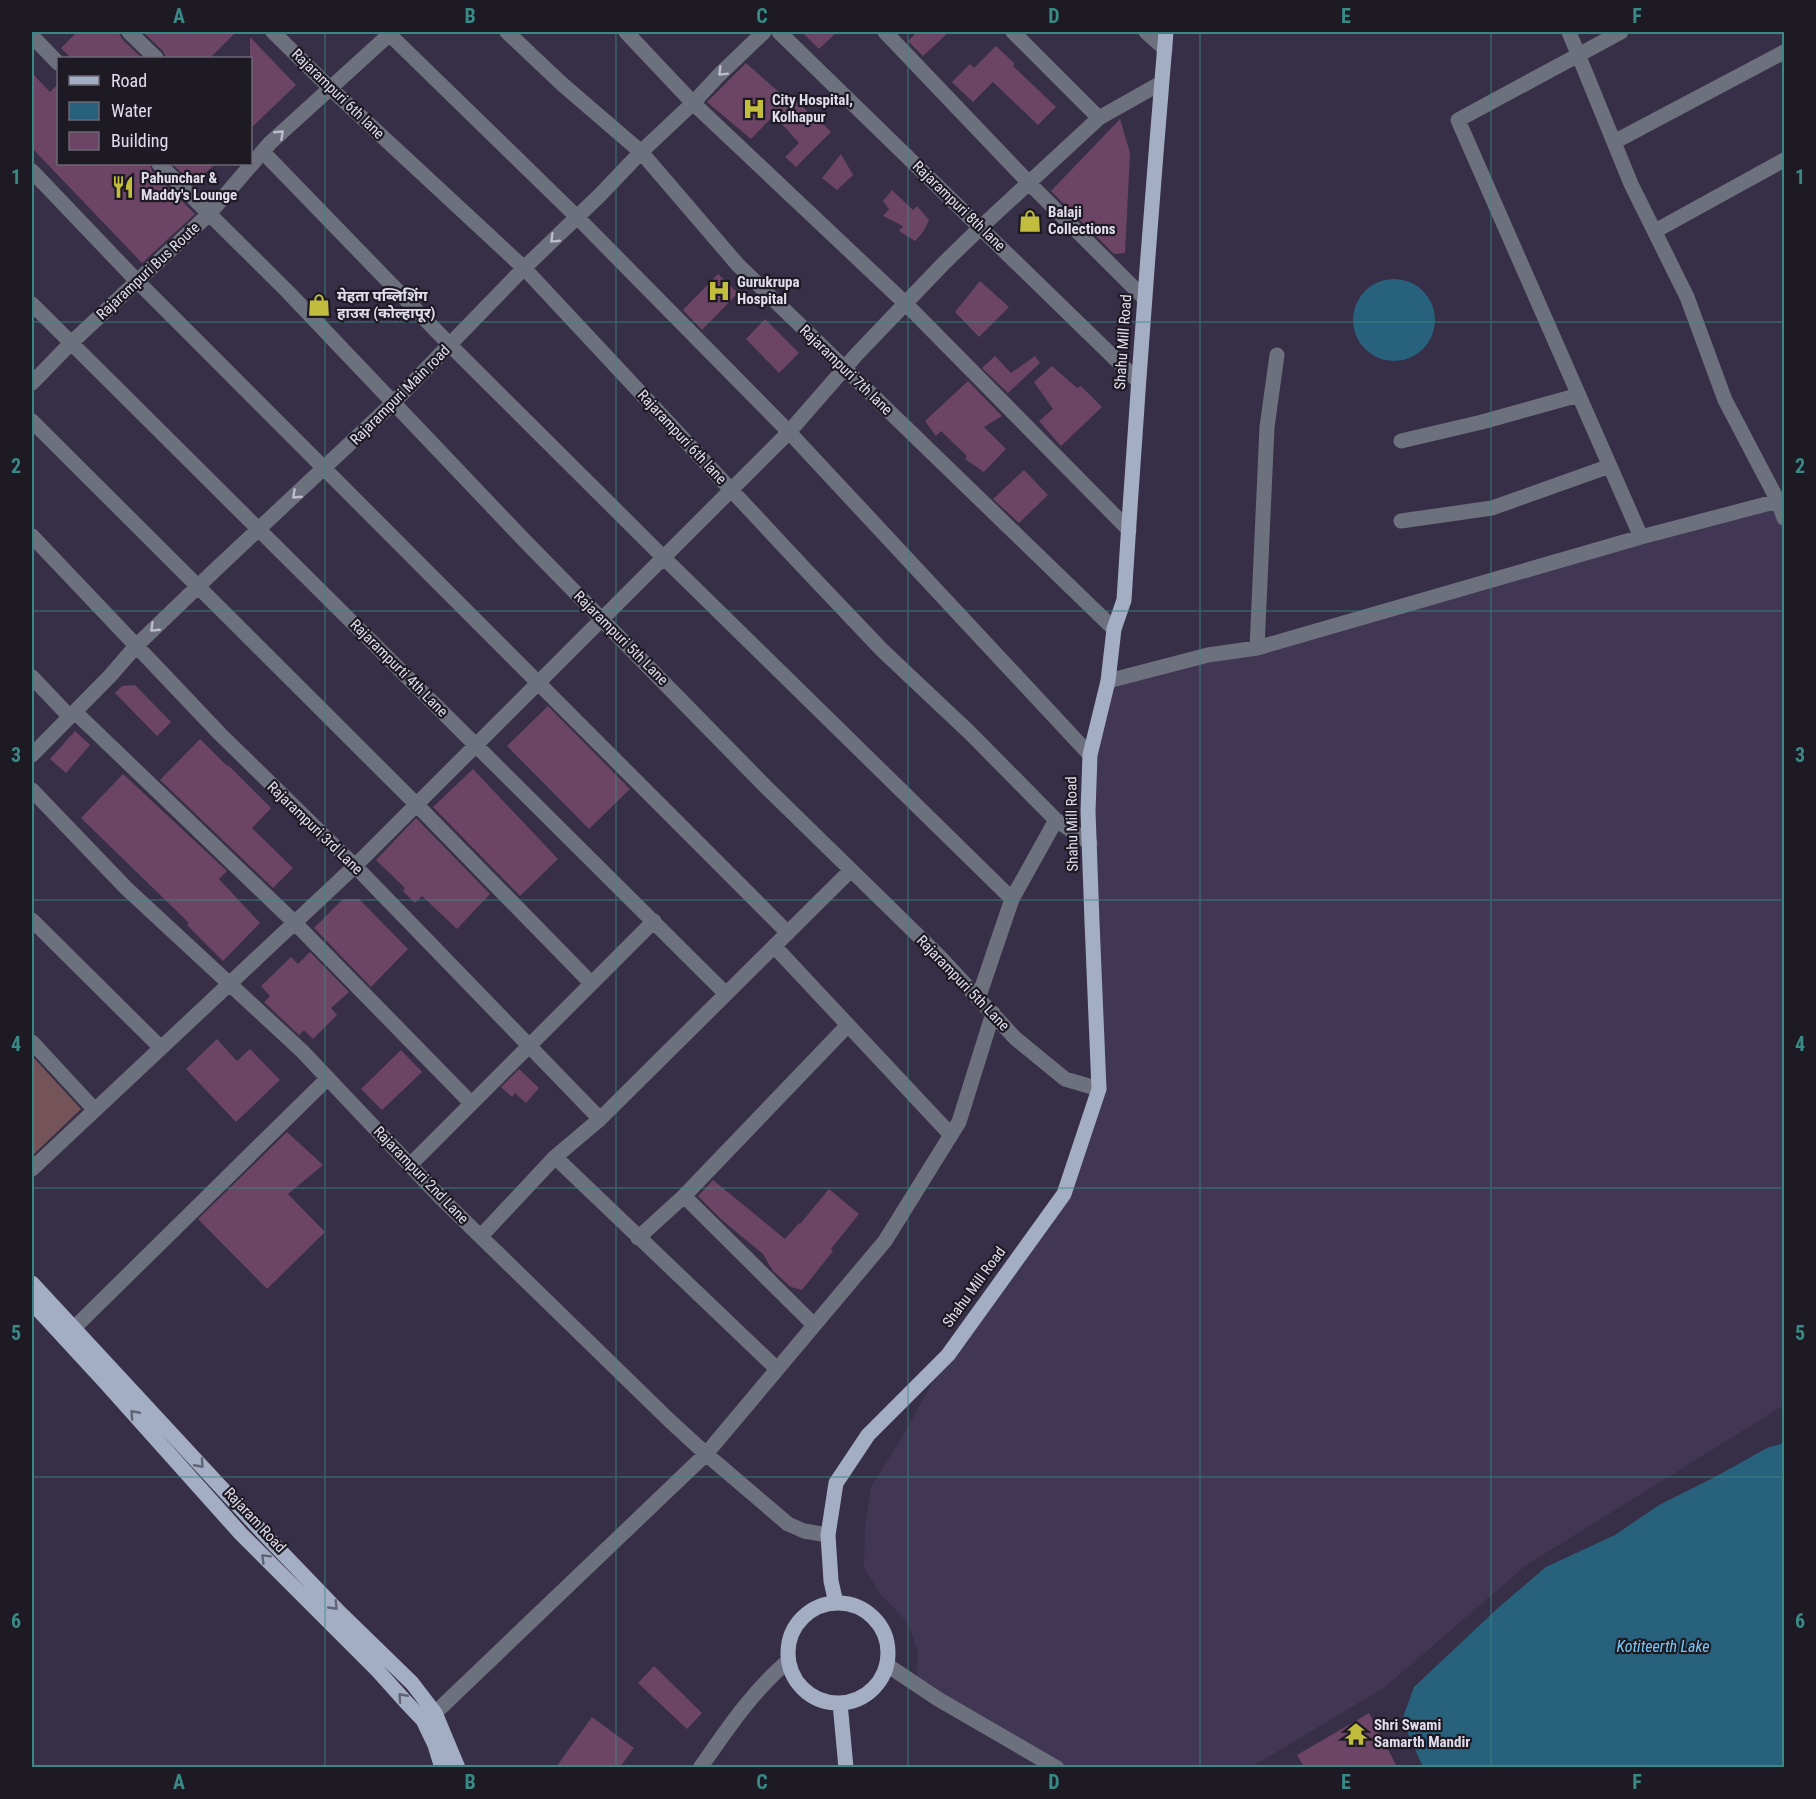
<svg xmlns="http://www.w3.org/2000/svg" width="1816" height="1799" font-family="'Roboto Condensed','Noto Sans Devanagari',sans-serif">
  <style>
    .built { fill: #413754 }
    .green { fill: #745359 }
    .water { fill: #28617c }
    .building { fill: #6c4465 }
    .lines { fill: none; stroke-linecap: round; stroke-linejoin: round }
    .minor { stroke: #6c717d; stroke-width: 15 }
    .major { stroke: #a3aec5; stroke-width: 15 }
    .oneway { stroke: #bebcca }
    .oneway2 { stroke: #606474 }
    .grid { fill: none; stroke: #398a87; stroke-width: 1.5; stroke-opacity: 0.55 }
    .labels { text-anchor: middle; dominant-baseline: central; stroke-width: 4.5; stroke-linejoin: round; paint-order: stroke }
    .street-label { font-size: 15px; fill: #e1dceb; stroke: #1d1a24 }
    .poi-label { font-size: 15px; font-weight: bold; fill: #e1dceb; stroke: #1d1a24; text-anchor: start }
    .water-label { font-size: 16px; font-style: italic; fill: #75cbf7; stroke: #1d1a24 }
    .neatline { fill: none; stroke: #398a87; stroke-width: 2 }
    .grid-label { font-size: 20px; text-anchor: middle; font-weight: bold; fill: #398a87 }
  </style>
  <rect width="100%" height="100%" fill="#372f47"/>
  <path class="built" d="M 1778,501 L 1784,522 L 1784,1405 L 1525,1566 L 1385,1687 L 1251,1767 L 1057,1767 L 916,1680 L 918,1651 L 907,1622 L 881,1595 L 864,1568 L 865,1528 L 871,1486 L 900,1441 L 948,1355 L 1064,1194 L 1097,1096 L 1088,811 L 1108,681 Z"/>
  <path class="green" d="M 32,1056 L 81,1109 L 32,1156 Z"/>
  <path class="water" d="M1353 320a41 41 0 1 1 82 0a41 41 0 1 1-82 0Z
    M 1784,1443 L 1784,1767 L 1423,1767 L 1402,1720 L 1414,1687 L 1498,1608 L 1546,1567 L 1615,1535 L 1659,1505 L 1715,1477 L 1767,1448 Z"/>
  <path class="building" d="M 77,32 L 119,32 L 122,39 L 142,58 L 71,58 L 61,48 Z
    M 143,32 L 236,32 L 210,58 L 166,58 L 163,51 Z
    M 802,32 L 837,32 L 819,49 Z
    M 917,32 L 949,32 L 923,56 L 908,41 Z
    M 250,37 L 296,85 L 250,129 Z
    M 996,46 L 1015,64 L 1013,66 L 1056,107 L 1038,125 L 993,82 L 973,102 L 952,82 L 970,64 L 974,68 Z
    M 746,63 L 790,102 L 794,98 L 819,123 L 821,122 L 831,132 L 796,167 L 785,157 L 799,143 L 774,115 L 751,139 L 707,102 Z
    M 32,73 L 50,92 L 58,84 L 58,164 L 150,164 L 152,171 L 195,214 L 142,263 L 32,148 Z
    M 1120,119 L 1130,153 L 1125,253 L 1114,254 L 1051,191 Z
    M 841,154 L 853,175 L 837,190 L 822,178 Z
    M 172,164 L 215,164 L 194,184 Z
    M 892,190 L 913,210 L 917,206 L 929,220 L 923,232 L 915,241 L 899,231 L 903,226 L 883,216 L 889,209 L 883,201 Z
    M 718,274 L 738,293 L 702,330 L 683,310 Z
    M 980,281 L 1009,307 L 979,337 L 955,312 Z
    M 765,319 L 799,353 L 779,373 L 746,339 Z
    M 995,356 L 1011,373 L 1035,356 L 1040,363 L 1008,393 L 982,368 Z
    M 1052,366 L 1077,388 L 1081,386 L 1102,407 L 1061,446 L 1039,421 L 1053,409 L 1034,382 Z
    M 968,381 L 1002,416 L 984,427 L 1006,449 L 984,472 L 965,459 L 967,456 L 941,431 L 936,436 L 925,421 Z
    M 1024,470 L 1048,495 L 1019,523 L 993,499 Z
    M 135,685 L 171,722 L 157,736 L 115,693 L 122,686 Z
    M 548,706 L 630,789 L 589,829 L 507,746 Z
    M 75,731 L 90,745 L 66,773 L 50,759 Z
    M 200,739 L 227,766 L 228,765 L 271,808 L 252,828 L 293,868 L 273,888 L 160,780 Z
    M 473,769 L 558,859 L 520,896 L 433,807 Z
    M 123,774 L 227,871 L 219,879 L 260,923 L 223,961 L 187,925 L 189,923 L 81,818 Z
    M 416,818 L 490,894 L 457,929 L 422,896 L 415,903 L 403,891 L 405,888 L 376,860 Z
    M 343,899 L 359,899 L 408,949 L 371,987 L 314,928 Z
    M 310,952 L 349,992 L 331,1008 L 337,1015 L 313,1039 L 304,1030 L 299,1035 L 264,1002 L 270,996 L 261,986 L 291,957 L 298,964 Z
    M 217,1039 L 237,1061 L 250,1049 L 280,1080 L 236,1122 L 186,1069 Z
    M 401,1050 L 422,1072 L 382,1110 L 361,1089 Z
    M 519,1069 L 539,1088 L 526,1103 L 515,1093 L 512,1097 L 501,1087 Z
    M 287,1132 L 323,1165 L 288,1194 L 325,1232 L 267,1289 L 198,1219 Z
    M 713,1180 L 785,1239 L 799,1223 L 800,1224 L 829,1189 L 859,1214 L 831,1249 L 833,1251 L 802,1290 L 791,1287 L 773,1271 L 763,1254 L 722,1220 L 698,1196 Z
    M 654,1666 L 702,1713 L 687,1729 L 638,1683 Z
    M 1369,1713 L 1397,1767 L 1304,1767 L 1297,1755 Z
    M 592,1717 L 634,1748 L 620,1767 L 556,1767 Z"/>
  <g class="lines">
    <path class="minor" d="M 129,32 L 156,58
      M 273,32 L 330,88 L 524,268 L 805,569 L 882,650 L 970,733 L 1056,820 L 1090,843
      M 387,32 L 577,217 L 789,432 L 1090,755
      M 507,32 L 562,84 L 641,152 L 738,265 L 1114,629
      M 626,32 L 693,103 L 906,304 L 1129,530
      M 779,32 L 1138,381
      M 885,32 L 1030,184 L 1144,298
      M 1013,32 L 1099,118
      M 1146,32 L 1165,49
      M 1569,32 L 1631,184 L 1687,297 L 1725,400 L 1778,501 L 1784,518
      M 1621,32 L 1458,120 L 1641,537
      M 32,36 L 58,63
      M 1614,142 L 1784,52
      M 263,152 L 450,345 L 663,557 L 1012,899
      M 159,164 L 288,292 L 524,540 L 766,787 L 939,956 L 1015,1038 L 1065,1079 L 1099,1089
      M 32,171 L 137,281 L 788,933
      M 1655,231 L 1784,160
      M 32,304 L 726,994
      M 32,383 L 70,344 L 209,214 L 270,143 L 392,32
      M 32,421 L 416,804 L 591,983
      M 1401,441 L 1482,422 L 1579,395
      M 1401,521 L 1492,508 L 1610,466
      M 32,536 L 220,734 L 355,866 L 600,1119
      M 1257,648 L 1267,427 L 1277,355
      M 32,677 L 70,717
      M 1108,681 L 1208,655 L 1257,648 L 1641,537 L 1778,501
      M 75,712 L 294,922 L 471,1103
      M 32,755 L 110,676 L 136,646 L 214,571 L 393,403 L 524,268 L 600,195 L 641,152 L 693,103 L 719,75 L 764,32
      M 32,790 L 126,888 L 302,1051 L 442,1199 L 669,1420 L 706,1454 L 788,1524 L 804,1531 L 828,1535
      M 32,920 L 160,1047
      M 774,946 L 951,1135
      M 978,999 L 1012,899 L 1056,820
      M 32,1042 L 94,1109
      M 555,1157 L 777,1369
      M 410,1165 L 654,921
      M 32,1169 L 355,866 L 789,432 L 857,354 L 944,263 L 981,227 L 1099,118 L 1161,83
      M 684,1196 L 814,1325
      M 481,1236 L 555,1157 L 600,1119 L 851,870
      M 638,1238 L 684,1196 L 848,1025
      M 74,1328 L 328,1078
      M 887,1665 L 938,1699 L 1057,1768
      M 425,1718 L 435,1713 L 706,1454 L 885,1241 L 959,1122 L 993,1013
      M 700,1768 C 728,1728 751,1693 788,1661"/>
    <path class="major" d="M 32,1283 L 267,1537 L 340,1613 L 412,1683 L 435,1713 L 458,1768
      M 32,1303 L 104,1381 L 241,1534 L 378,1671 L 405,1701 L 423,1720 L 435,1745 L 442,1768
      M 836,1603 L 831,1581 L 828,1535 L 836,1483 L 868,1435 L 948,1355 L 1064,1194 L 1099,1089 L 1092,922 L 1088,811 L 1090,755 L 1108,681 L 1114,629 L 1124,600 C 1136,411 1150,221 1166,32
      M788 1653a50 50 0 1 1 100 0a50 50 0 1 1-100 0Z
      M 840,1703 L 846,1768"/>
  </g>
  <defs><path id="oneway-chevron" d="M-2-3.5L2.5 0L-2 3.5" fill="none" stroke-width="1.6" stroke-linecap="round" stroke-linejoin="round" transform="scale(1.5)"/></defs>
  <g class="oneway">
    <use href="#oneway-chevron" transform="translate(722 72) rotate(135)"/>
    <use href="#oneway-chevron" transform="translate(280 134) rotate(-43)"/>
    <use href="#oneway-chevron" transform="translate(554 239) rotate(136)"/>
    <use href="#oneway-chevron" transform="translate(296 495) rotate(137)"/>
    <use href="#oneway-chevron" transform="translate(154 628) rotate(136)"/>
  </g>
  <g class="oneway2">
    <use href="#oneway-chevron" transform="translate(134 1414) rotate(-132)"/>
    <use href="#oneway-chevron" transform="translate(200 1464) rotate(48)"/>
    <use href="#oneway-chevron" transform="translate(265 1558) rotate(-135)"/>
    <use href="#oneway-chevron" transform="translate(334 1606) rotate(46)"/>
    <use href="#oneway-chevron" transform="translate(402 1697) rotate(-132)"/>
  </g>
  <path class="grid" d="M 325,32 L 325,1768M 616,32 L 616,1768M 908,32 L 908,1768M 1200,32 L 1200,1768M 1491,32 L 1491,1768M 32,322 L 1784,322M 32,611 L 1784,611M 32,900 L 1784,900M 32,1188 L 1784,1188M 32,1477 L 1784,1477"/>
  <defs>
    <g id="hospital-bare" transform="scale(1.8)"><path d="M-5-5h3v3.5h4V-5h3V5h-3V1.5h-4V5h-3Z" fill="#c2bd3f" stroke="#1d1a24" stroke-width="2.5" paint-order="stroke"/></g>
    <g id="restaurant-bare" transform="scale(1.8)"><path d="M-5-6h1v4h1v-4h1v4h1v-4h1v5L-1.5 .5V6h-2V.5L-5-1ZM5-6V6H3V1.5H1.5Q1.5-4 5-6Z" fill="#c2bd3f" stroke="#1d1a24" stroke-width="2.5" paint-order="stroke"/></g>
    <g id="shop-bare" transform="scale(1.8)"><path d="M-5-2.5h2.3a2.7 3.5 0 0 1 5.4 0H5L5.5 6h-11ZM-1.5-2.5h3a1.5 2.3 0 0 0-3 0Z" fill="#c2bd3f" stroke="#1d1a24" stroke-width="2.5" paint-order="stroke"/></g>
    <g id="temple-bare" transform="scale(1.8)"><path d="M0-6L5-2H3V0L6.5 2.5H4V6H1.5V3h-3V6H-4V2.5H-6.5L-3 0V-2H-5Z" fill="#c2bd3f" stroke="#1d1a24" stroke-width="2.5" paint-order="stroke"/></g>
  </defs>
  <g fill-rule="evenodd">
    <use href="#hospital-bare" x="754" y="109"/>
    <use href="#restaurant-bare" x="123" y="187"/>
    <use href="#shop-bare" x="1030" y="221"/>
    <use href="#hospital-bare" x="719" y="291"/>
    <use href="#shop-bare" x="319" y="305"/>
    <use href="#temple-bare" x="1356" y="1734"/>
  </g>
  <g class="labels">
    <g class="street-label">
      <text transform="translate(338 94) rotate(44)">Rajarampuri 6th lane</text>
      <text transform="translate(959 206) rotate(44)">Rajarampuri 8th lane</text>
      <text transform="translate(148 271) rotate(-43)">Rajarampuri Bus Route</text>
      <text transform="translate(1123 342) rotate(-86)">Shahu Mill Road</text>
      <text transform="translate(846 370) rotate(44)">Rajarampuri 7th lane</text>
      <text transform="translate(400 395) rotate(-45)">Rajarampuri Main road</text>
      <text transform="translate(682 437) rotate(47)">Rajarampuri 6th lane</text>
      <text transform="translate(621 638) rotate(45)">Rajarampuri 5th Lane</text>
      <text transform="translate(399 668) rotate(45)">Rajarampurti 4th Lane</text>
      <text transform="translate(1072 824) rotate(-91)">Shahu Mill Road</text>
      <text transform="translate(315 828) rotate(44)">Rajarampuri 3rd Lane</text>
      <text transform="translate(963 983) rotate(46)">Rajarampuri 5th Lane</text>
      <text transform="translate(421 1175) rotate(46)">Rajarampuri 2nd Lane</text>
      <text transform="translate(974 1287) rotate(-54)">Shahu Mill Road</text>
      <text transform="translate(255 1520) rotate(47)">Rajaram Road</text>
    </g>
    <g class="poi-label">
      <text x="772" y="100">City Hospital,<tspan x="772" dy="17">Kolhapur</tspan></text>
      <text x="141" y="178">Pahunchar &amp;<tspan x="141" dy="17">Maddy's Lounge</tspan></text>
      <text x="1048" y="212">Balaji<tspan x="1048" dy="17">Collections</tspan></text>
      <text x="737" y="282">Gurukrupa<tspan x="737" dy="17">Hospital</tspan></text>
      <text x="337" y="296">मेहता पब्लिशिंग<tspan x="337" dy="17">हाउस (कोल्हापूर)</tspan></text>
      <text x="1374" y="1725">Shri Swami<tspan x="1374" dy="17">Samarth Mandir</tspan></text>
    </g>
    <g class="water-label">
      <text x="1663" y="1646">Kotiteerth Lake</text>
    </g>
  </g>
  <rect width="1816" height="1799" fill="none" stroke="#1d1a24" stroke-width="66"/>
  <rect x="57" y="57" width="195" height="108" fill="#1d1a24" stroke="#6b6874" stroke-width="1.5"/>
  <rect x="69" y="76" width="30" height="9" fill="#a3aec5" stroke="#6b6874" stroke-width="1.5"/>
  <text x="111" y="87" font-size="18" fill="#e1dceb">Road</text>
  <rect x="69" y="102" width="30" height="18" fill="#28617c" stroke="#6b6874" stroke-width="1.5"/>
  <text x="111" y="117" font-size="18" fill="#e1dceb">Water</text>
  <rect x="69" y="132" width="30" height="18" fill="#6c4465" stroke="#6b6874" stroke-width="1.5"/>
  <text x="111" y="147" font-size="18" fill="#e1dceb">Building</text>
  <rect x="33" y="33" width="1750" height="1733" class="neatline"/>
  <g class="grid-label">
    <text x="179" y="23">A</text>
    <text x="470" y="23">B</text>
    <text x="762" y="23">C</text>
    <text x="1054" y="23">D</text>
    <text x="1346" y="23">E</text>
    <text x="1637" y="23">F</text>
    <text x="16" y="184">1</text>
    <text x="1800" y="184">1</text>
    <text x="16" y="473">2</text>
    <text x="1800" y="473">2</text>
    <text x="16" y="762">3</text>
    <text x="1800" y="762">3</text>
    <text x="16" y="1051">4</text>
    <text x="1800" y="1051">4</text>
    <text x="16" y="1340">5</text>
    <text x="1800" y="1340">5</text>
    <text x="16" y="1628">6</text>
    <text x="1800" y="1628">6</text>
    <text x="179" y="1789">A</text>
    <text x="470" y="1789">B</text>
    <text x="762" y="1789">C</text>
    <text x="1054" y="1789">D</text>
    <text x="1346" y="1789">E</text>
    <text x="1637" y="1789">F</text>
  </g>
</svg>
